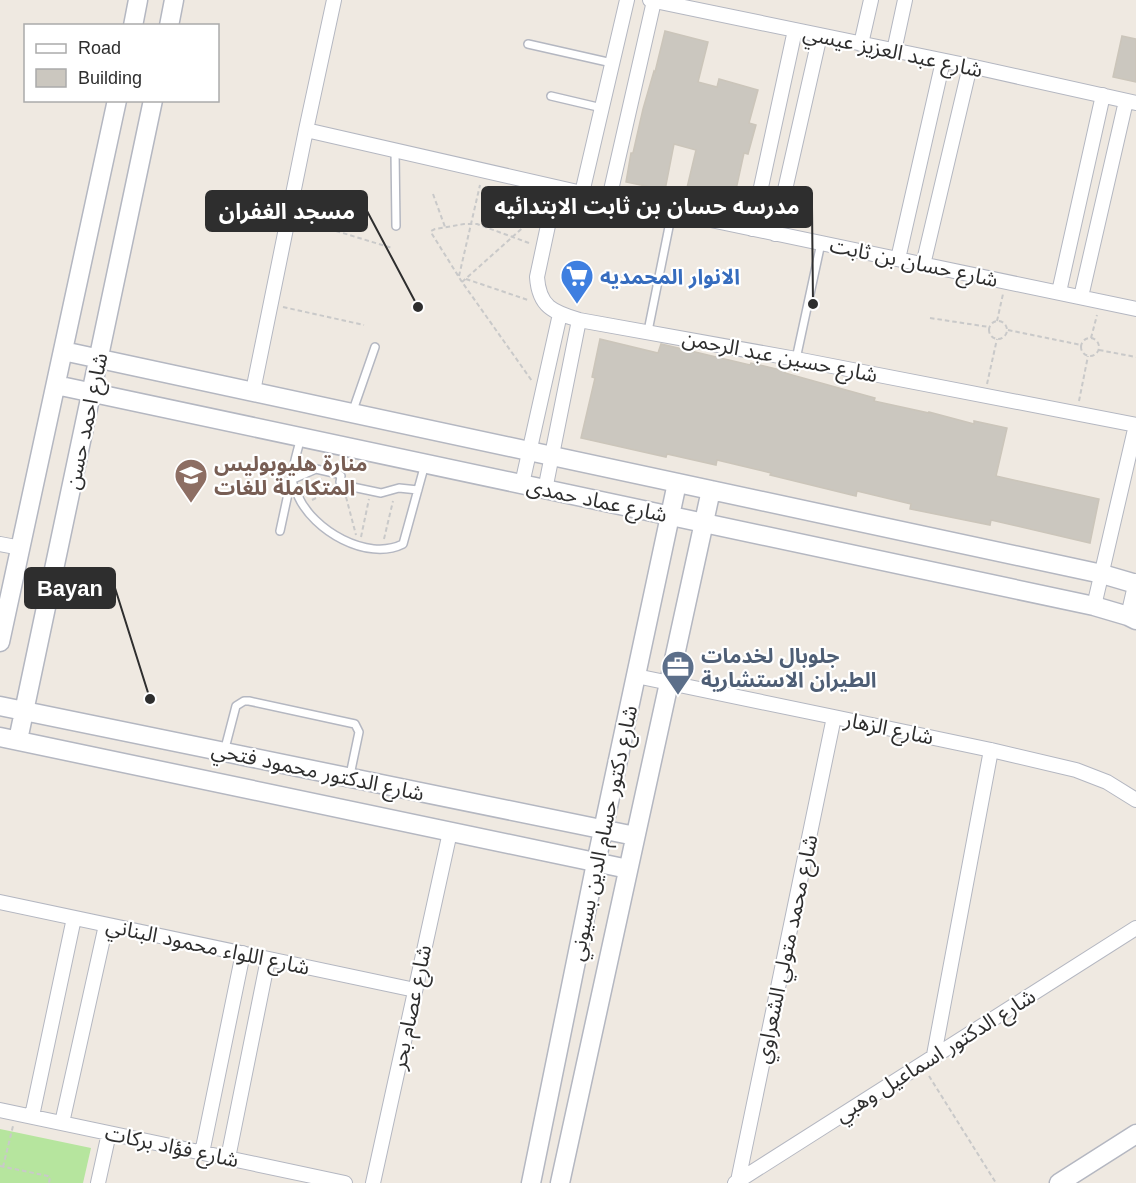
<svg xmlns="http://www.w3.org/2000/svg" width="1136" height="1183" font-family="Helvetica,'Noto Sans Arabic',sans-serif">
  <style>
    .green { fill: #b6e59e }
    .building { fill: #cbc7bf; stroke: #cbc5ba; stroke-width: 1.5 }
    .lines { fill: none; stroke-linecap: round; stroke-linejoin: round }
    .lane-casing { stroke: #b4b7c1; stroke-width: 10 }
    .street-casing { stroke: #b4b7c1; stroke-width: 16 }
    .secondary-casing { stroke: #b4b7c1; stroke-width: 21 }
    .path { stroke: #c9c9c9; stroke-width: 2; stroke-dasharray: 4.5 3; stroke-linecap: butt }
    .lane { stroke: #fff; stroke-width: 7 }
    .street { stroke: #fff; stroke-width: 14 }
    .secondary { stroke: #fff; stroke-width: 18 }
    .labels { text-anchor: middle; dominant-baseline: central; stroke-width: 4.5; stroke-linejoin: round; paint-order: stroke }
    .street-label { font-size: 21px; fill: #2e2e2e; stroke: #fff }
    .shop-label { font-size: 21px; font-weight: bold; fill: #366cbe; stroke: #fff; text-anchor: start }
    .education-label { font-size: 21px; font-weight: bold; fill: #785e54; stroke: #fff; text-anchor: start }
    .service-label { font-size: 21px; font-weight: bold; fill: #4e5e75; stroke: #fff; text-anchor: start }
    .leader { fill: none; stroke: #2e2e2e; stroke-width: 2 }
    .callout-dot { fill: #2e2e2e; stroke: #fff; stroke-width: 2 }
    .callout { fill: #2e2e2e; stroke: #2e2e2e; stroke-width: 2 }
    .callout-label { font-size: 22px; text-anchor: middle; font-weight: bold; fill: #fff }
  </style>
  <rect width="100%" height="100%" fill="#efe9e1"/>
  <path class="green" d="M 0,1129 L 91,1148 L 83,1183 L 0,1183 Z"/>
  <path class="building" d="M 665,31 L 708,42 L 698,82 L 717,87 L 719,79 L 758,90 L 749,123 L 756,125 L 748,154 L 744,153 L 733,203 L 686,192 L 696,150 L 674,144 L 665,190 L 626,182 L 631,153 L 633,153 L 643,109 L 654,71 L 655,72 Z
    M 1122,36 L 1136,39 L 1136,82 L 1113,77 Z
    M 600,339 L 658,353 L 661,344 L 750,365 L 751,363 L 785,371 L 785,373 L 875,398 L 874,401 L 929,413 L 929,412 L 974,424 L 974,421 L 1007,428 L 996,476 L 1099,499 L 1090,543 L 991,520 L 990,525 L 910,509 L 911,504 L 857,491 L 856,496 L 770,475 L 771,473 L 717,460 L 716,465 L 667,454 L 666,457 L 581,438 L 595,378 L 592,377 Z"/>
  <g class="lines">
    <g class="lane-casing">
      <path id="lane" d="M 528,44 L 612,63
        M 551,96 L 602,108
        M 395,151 L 396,226
        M 648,331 L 672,212
        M 796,359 L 821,243
        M 352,413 L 375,347
        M 301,437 C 298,449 292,468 292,478 C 292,484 296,491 298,496 C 313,530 367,562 403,544 L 425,464
        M 280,531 L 291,480 L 316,469 L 338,474 L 341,476 L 340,482 L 343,485 L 381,493 L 399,488 L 418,490
        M 224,752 L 236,706 L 244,701 L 249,701 L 355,724 L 359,732 L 350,775"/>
    </g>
    <g class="street-casing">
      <path id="street" d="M 650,0 L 970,66 L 1136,103
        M 861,44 L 871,0
        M 894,51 L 905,0
        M 306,130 L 582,193 L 1136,309
        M 556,188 L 537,277 C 539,307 553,312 579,320 L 796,359 L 1136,425
        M 582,193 L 627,0
        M 609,199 L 654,1
        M 752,229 L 795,30
        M 775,234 L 820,35
        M 898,259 L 943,61
        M 923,265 L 970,66
        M 1059,292 L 1103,95
        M 1081,297 L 1126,101
        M 253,391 L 306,130 L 334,0
        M 522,484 L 560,314
        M 545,490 L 579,320
        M 0,544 L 21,548
        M 1094,606 L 1136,425
        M 1128,616 L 1136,581
        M 636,676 L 834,717 L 991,750 L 1076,770 L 1107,782 L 1136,800
        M 0,902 L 415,990
        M 934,1055 L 991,750
        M 0,1110 L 345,1183
        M 32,1116 L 74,918
        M 62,1123 L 106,925
        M 202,1153 L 243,953
        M 228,1158 L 268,959
        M 738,1181 L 834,717
        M 98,1183 L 109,1133
        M 373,1183 L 450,832
        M 735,1183 L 1136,928"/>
    </g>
    <g class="secondary-casing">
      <path id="secondary" d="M 133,26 L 138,0
        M 169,26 L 174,0
        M 63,351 L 1102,574 L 1136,584
        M 56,385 L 1094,606 L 1128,616 L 1136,620
        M 0,642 L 117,100
        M 0,706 L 635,836
        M 0,737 L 628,869
        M 18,740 L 153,100
        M 531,1183 L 596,863 L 677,483
        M 560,1183 L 711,490
        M 1059,1183 L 1136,1134"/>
    </g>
    <path class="path" d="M 433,194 L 445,227
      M 300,220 L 392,248
      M 529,243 L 477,224 L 464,224 L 435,229 L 431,231 L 432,234 L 462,282 L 532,381
      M 459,276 L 480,185
      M 466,279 L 528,300
      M 462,282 L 537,215
      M 283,307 L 364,325
      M 930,318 L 989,327
      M989 330a9 9 0 1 1 18 0a9 9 0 1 1-18 0Z
      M 997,321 L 1003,294
      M 1008,330 L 1081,345
      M1081 347a9 9 0 1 1 18 0a9 9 0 1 1-18 0Z
      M 1091,338 L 1097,315
      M 1099,350 L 1136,357
      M 987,384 L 997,339
      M 1079,401 L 1088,356
      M 346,497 L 356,535
      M 312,500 L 326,493 L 326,490 L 321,479
      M 361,537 L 369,499
      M 384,539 L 393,501
      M 929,1076 L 996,1183
      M 0,1166 L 48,1176 L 50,1177 L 49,1183
      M 3,1167 L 13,1126"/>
    <use href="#lane" class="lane"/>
    <use href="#street" class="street"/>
    <use href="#secondary" class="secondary"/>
  </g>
  <defs>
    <g id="supermarket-pin" transform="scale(1.725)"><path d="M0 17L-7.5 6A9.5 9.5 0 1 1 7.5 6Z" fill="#3f7fe0" stroke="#fff"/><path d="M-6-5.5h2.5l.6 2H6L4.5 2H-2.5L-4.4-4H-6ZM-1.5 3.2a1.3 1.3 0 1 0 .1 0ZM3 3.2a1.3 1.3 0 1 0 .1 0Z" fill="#fff"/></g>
    <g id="school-pin" transform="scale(1.725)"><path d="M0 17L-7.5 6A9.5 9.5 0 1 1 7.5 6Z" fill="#8d6e63" stroke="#fff"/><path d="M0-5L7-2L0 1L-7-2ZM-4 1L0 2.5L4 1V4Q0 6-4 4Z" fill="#fff"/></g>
    <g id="office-pin" transform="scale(1.725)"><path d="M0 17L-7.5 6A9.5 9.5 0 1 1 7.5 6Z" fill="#5c6f8a" stroke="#fff"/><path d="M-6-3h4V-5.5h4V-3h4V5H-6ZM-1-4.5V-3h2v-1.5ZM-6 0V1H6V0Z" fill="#fff"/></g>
  </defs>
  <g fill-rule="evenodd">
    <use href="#supermarket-pin" x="577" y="276"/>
    <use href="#school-pin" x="191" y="475"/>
    <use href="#office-pin" x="678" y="667"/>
  </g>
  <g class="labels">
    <g class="street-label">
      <text transform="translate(893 51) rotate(12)">شارع عبد العزيز عيسي</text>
      <text transform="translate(914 262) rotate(12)">شارع حسان بن ثابت</text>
      <text transform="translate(780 356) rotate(11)">شارع حسين عبد الرحمن</text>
      <text transform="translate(86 421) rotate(-78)">شارع احمد حسن</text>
      <text transform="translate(597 500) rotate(12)">شارع عماد حمدى</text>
      <text transform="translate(889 728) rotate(12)">شارع الزهار</text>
      <text transform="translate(318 771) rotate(12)">شارع الدكتور محمود فتحي</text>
      <text transform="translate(603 833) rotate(-78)">شارع دكتور حسام الدين بسيوني</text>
      <text transform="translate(208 946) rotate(12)">شارع اللواء محمود البناني</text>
      <text transform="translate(786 949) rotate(-78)">شارع محمد متولي الشعراوي</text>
      <text transform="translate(411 1007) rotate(-78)">شارع عصام بحر</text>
      <text transform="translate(935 1055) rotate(-32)">شارع الدكتور اسماعيل وهبي</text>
      <text transform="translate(172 1146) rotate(12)">شارع فؤاد بركات</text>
    </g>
    <g class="shop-label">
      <text x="600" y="276">الانوار المحمديه</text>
    </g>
    <g class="education-label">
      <text x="214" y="463">منارة هليوبوليس<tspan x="214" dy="24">المتكاملة للغات</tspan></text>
    </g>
    <g class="service-label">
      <text x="701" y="655">جلوبال لخدمات<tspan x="701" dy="24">الطيران الاستشارية</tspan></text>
    </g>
  </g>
  <path class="leader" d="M813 304L812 207M418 307L367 211M150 699L115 588"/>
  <g class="callout-dot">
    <circle cx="813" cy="304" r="6"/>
    <circle cx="418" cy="307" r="6"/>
    <circle cx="150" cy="699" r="6"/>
  </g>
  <g class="callout">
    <rect x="482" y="187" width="330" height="40" rx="6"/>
    <rect x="206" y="191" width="161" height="40" rx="6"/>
    <rect x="25" y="568" width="90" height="40" rx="6"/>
  </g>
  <g class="callout-label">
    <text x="647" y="214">مدرسه حسان بن ثابت الابتدائيه</text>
    <text x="287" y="219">مسجد الغفران</text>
    <text x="70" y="596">Bayan</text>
  </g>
  <rect x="24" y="24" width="195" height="78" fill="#ffffff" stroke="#ababab" stroke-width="1.5"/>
  <rect x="36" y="44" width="30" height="9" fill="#ffffff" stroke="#ababab" stroke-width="1.5"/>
  <text x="78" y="54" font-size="18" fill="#2e2e2e">Road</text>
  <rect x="36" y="69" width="30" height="18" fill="#cbc7bf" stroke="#ababab" stroke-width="1.5"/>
  <text x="78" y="84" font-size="18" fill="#2e2e2e">Building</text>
</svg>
